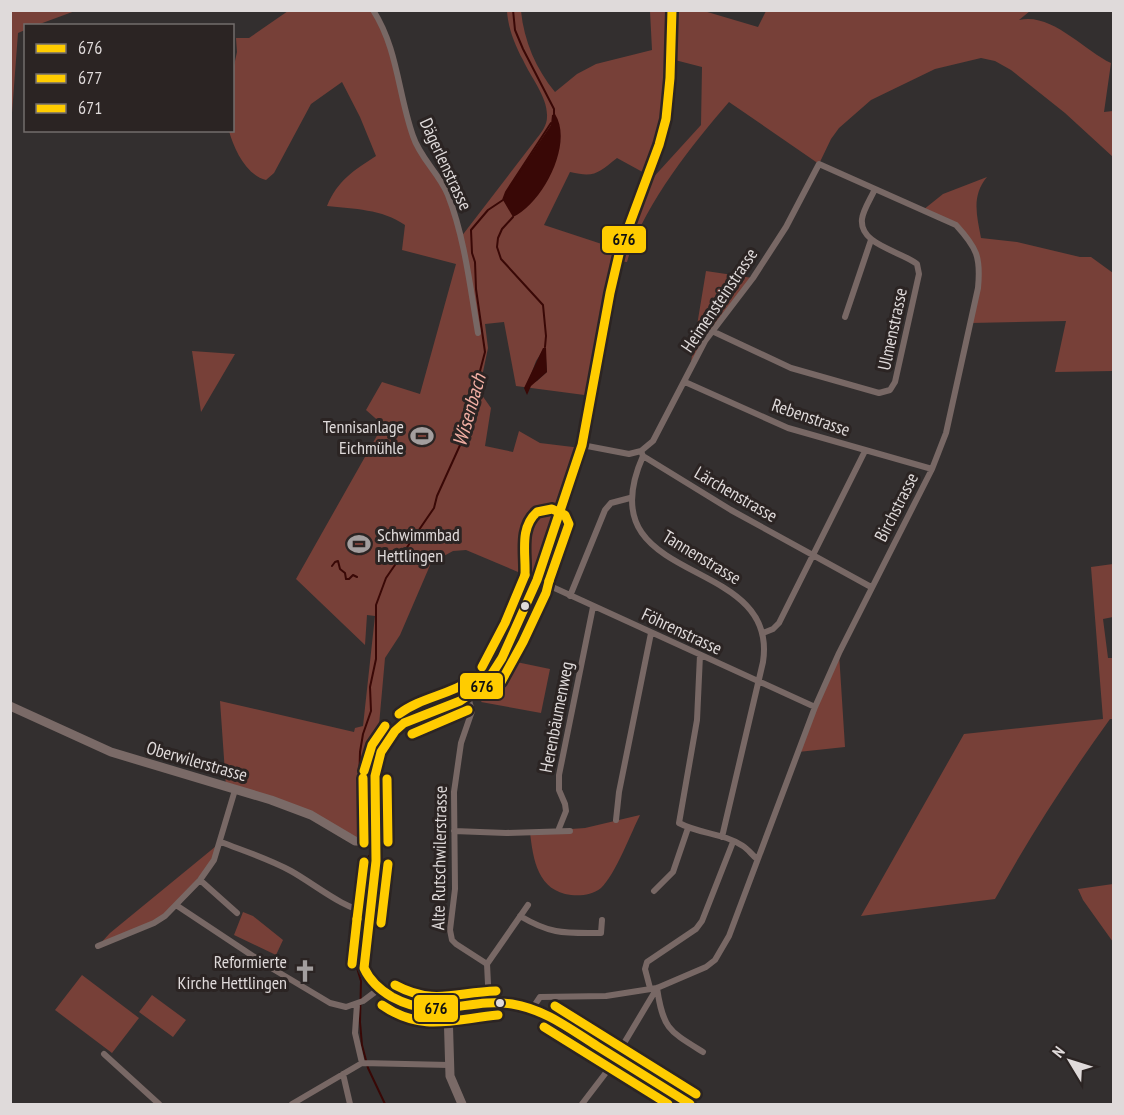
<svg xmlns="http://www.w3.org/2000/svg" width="1124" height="1115" font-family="'PT Sans Narrow',sans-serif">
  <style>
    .green { fill: #774038; fill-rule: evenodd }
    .water { fill: #390806 }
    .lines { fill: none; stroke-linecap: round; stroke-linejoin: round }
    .stream { stroke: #390806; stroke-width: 2 }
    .street { stroke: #786865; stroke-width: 6 }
    .secondary { stroke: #7a6a67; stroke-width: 9 }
    .bus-1-casing { stroke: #2b2423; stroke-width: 14 }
    .bus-2-casing { stroke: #2b2423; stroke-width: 14 }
    .bus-3-casing { stroke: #2b2423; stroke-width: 14 }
    .bus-1 { stroke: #fc0; stroke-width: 9 }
    .bus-2 { stroke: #fc0; stroke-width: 9 }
    .bus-3 { stroke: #fc0; stroke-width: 9 }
    .bus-dot { fill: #dfdada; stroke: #2b2423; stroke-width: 2 }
    .labels { text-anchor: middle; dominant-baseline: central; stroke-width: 6; stroke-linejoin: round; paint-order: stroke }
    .street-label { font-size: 18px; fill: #dfdada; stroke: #2b2423 }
    .poi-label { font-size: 18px; fill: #dfdada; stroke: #2b2423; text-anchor: end }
    .water-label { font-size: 20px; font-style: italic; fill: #f2afa4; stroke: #2b2423 }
    .line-badge { stroke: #2b2423; stroke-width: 2 }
    .pale-badge-label { font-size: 16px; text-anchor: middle; font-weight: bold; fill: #111 }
  </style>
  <rect width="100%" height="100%" fill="#332f2f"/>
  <path class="green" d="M 10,11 L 75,11 L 37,25 L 26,26 L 25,30 L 18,33 L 11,126 Z
    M 288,11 L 373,11 L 383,27 L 413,138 L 439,177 L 461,237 L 537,138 C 542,132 547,125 547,117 C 548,97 531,78 523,60 C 515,45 508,28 507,11 L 521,11 C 524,41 536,69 555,92 L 577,74 L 596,64 L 652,50 L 650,11 L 665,11 L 668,21 L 672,11 L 704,11 L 758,27 L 766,11 L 1030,11 L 1019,20 C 1051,12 1084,50 1111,63 L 1104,112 L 1113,111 L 1113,157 L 1065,113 L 1011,70 L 995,61 L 981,58 L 935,69 L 871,100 L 839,128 L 831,139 L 819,164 L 729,102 C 692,145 642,207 627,262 L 617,261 L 592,396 L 516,386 L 504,322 L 485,324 L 488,348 L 479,391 L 491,408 L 485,446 L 513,452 L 519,431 L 540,443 L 581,448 L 537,580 L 466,550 L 453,551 L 431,563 L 400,635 L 385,658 L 379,725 L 395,731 L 378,764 L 376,842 L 367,842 L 322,822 L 226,787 L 220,701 L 354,732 L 355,728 L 363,726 L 375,616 L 367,615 L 365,645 L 296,579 L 383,425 L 366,410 L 382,382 L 420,394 L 456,264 L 402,250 L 405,225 C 382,209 354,209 327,206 C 338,180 353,171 376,156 L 360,117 L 342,82 L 311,104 L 274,173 L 266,180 C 246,175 234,149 229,131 L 232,130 L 233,70 L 237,52 L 236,38 L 249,38 ZM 671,59 L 702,67 L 701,125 L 650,181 L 645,182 L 620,250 L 544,225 L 570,172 C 595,178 598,173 617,158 L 648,175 L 666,119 ZM 545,347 L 547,372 L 537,381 L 527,385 L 536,361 Z
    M 987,177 C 971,196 977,216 981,238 L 1017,242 L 1080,257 L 1091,257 L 1113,273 L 1113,371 L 1055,372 L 1066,321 L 970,323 L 980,267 L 972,243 L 956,225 L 923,210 L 943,194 Z
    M 706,271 L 753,278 L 712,331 L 689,374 Z
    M 192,351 L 235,354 L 201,412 Z
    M 1113,564 L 1113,617 L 1103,619 L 1108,658 L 1113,658 L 1113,719 L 1110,719 C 1068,777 1030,836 995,899 L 861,916 L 964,734 L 1103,719 L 1091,567 Z
    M 839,653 L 845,747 L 798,752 Z
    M 507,660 L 550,669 L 541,713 L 481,702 Z
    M 640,815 C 631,833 615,875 601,888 C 592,895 581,896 571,895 C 538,891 533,860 530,832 L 585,828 Z
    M 221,842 L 214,860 L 165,916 L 98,946 L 110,933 Z
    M 1113,884 L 1114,884 L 1113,942 L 1083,900 L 1078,889 Z
    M 243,912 L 253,916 L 283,940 L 276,955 L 234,935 Z
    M 82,975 L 139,1018 L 112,1053 L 55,1010 Z
    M 152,995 L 186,1020 L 173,1037 L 139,1012 Z"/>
  <path class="water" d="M 555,114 C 574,144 542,204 513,217 L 503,200 L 506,192 L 551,125 L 552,115 Z
    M 543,348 L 546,348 L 547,372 L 531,386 L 527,395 L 524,388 Z"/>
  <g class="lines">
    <path class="stream" d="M 513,10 L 515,30 L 523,49 L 554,109 L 554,115
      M 513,217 L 502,229 L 498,238 L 497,247 L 501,259 L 543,305 L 546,336 L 545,347
      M 332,566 L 335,562 L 338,561 L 340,569 L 345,573 L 346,579 L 349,579 L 353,575 L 357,577
      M 362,827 L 359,787 L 360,752 L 363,734 L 371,711 L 370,687 L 376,659 L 376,605 L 386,578 L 434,508 L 437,496 L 461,443 L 485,352 L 476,289 L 475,262 L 472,253 L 471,230 L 488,210 L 503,200 L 506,192 L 551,123
      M 369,856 L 356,950 L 357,968 L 361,981 L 360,1022 L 362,1045 L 368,1068 L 385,1104"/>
    <path class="street" d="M 373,10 C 398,49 398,94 413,136 C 420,158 439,173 448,195 C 465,239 470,287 478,333
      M 845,317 L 871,240
      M 712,331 L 791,368 L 879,393 L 890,390 L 895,382 L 919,274 L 917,264 C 901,251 859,245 862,219 C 863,210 871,198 875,189
      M 685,382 L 788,428 L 932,469
      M 582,445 L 629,454 L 641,451 L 643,456 L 731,510 L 871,587
      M 643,456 C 584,589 780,552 763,662 L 722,837
      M 537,580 L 815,707
      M 570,596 L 605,510 L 611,503 L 630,498
      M 763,633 L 773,629 L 779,623 L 865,451
      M 700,655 L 697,720 L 679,823 C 699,834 724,833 743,846 C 748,849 752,855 757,859
      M 468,697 L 472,711 L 461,743 L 454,792 L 455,889 L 450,930 L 452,940 L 456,944 L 487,964 L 489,1004
      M 616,820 L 619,792 L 651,633
      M 454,831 L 506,833 L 570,831
      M 558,831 L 566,811 L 565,804 L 559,790 L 559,775 L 593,607
      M 221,842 C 244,851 269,859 291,871 C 316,885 342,908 370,913
      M 200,880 L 237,913
      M 654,891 L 673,872 L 688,828
      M 176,905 L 268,966 L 330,1003 L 346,1007 L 363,1001 L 379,989
      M 520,916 C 552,935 565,933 601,933 L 602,920
      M 98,946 L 154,923 L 165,916 L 200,880 L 214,860 L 235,790
      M 487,964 L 528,905
      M 650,988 L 645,969 L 647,962 L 696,929 L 702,921 L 733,842
      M 657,988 C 663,1029 669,1031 703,1052
      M 357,1004 L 355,1033 L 362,1063
      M 532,1009 L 540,997 L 606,996 L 657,988 L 706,967 L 715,960 L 729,936 L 815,707 L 839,653 L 932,469 L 946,433 L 978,288 C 981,257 977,248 956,225 L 819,164 L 786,227 L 753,278 L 705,341 L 653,441 L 641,451
      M 104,1054 L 159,1104
      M 343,1074 L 350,1104
      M 292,1104 L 362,1063 L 449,1065
      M 582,1104 L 608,1070 L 657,988"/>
    <path class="secondary" d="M 672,10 L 670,78 L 666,119 L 659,145 L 620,250 L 610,293 L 582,445 L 537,580 L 502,658 L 486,683 L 477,690 L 460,701 L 404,723 L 395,731 L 381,752 L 375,776 L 376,861 L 364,968 C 369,981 377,987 388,995 C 430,1022 455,1004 500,1003 C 515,1003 529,1008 544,1013 L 690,1104
      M 10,706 L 111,752 L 271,800 L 311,815 L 355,841 L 376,842
      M 448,1010 L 450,1076 L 462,1104"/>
    <g class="bus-1-casing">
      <path id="bus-1" d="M 672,10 L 670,78 L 666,119 L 659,145 L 620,250 L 610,293 L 582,445 L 537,580 L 502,658 L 486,683 L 460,701 L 404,723 L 395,731 L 381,752 L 375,776 L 376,861 L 364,968 C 370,981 380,990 392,997 C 438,1022 467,997 512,1004 C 544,1009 570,1029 597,1046 C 628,1065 659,1085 690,1104"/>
    </g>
    <g class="bus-2-casing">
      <path id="bus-2" d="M 525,575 C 526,553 519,528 537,512 L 552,509 L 565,515 L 569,524 L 549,581
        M 399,714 C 420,698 448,695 470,681
        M 412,734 L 468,710
        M 357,919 L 364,862
        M 381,923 L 388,864"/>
    </g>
    <g class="bus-3-casing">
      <path id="bus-3" d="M 482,667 L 505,623 L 525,575
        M 501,682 L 523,642 L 546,593 L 549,581
        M 364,771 L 372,745 L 385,726
        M 363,778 L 364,843
        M 387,779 L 388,842
        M 352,964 L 357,919
        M 395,985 C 434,1006 456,992 496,991
        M 382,1005 C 422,1033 454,1019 498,1015
        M 555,1006 L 696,1094
        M 544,1027 L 668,1104"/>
    </g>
    <use href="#bus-1" class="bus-1"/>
    <use href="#bus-2" class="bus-2"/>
    <use href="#bus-3" class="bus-3"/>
  </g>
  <defs>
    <g id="stadium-bare" transform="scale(1.8)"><path d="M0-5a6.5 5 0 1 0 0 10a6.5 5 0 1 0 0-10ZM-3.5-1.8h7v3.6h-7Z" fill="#a39e9e" stroke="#2b2423" stroke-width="2.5" paint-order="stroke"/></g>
    <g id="church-bare" transform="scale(1.8)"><path d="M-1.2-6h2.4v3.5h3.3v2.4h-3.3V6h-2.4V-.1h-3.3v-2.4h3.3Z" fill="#a39e9e" stroke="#2b2423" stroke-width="2.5" paint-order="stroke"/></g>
  </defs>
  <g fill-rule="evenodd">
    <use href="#stadium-bare" x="422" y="436"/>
    <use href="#stadium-bare" x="359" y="544"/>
    <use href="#church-bare" x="305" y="971"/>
  </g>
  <g class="bus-dot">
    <circle cx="525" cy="606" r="5"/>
    <circle cx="500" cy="1003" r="5"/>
  </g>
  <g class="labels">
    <g class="street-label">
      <text transform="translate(446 164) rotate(65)">Dägerlenstrasse</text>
      <text transform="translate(719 300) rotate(-56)">Heimensteinstrasse</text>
      <text transform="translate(892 329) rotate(-78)">Ulmenstrasse</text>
      <text transform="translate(811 417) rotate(19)">Rebenstrasse</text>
      <text transform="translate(736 494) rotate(30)">Lärchenstrasse</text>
      <text transform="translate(896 507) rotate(-63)">Birchstrasse</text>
      <text transform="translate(702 557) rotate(31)">Tannenstrasse</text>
      <text transform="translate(682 631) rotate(25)">Föhrenstrasse</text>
      <text transform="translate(556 717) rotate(-79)">Herenbäumenweg</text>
      <text transform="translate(197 761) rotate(16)">Oberwilerstrasse</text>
      <text transform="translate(439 858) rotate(-89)">Alte Rutschwilerstrasse</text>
    </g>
    <g class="poi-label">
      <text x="404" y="426">Tennisanlage<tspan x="404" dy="21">Eichmühle</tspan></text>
      <text x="377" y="534" text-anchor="start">Schwimmbad<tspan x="377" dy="21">Hettlingen</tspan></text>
      <text x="287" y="961">Reformierte<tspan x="287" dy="21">Kirche Hettlingen</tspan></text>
    </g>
    <g class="water-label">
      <text transform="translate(469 410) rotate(-74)">Wisenbach</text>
    </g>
  </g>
  <g class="line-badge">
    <rect x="601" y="225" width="46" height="29" rx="6" fill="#fc0"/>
    <rect x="459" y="672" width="45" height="28" rx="6" fill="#fc0"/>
    <rect x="413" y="994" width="46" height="29" rx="6" fill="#fc0"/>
  </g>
  <g class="pale-badge-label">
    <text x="624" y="245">676</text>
    <text x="482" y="692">676</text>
    <text x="436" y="1014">676</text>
  </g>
  <rect width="1124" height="1115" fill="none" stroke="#dfdada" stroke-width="24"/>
  <rect x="24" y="24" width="210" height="108" fill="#2b2423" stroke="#736d6c" stroke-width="1.5"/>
  <rect x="36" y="44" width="30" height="9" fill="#ffcc00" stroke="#736d6c" stroke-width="1.5"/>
  <text x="78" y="54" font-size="18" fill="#dfdada">676</text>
  <rect x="36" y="74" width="30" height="9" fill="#ffcc00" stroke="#736d6c" stroke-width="1.5"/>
  <text x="78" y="84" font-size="18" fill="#dfdada">677</text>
  <rect x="36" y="104" width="30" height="9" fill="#ffcc00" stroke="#736d6c" stroke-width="1.5"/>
  <text x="78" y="114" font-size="18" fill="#dfdada">671</text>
  <g transform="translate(1070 1061) rotate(308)" stroke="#2b2423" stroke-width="4.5" paint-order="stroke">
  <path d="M0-4.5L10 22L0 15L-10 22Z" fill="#dfdada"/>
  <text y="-9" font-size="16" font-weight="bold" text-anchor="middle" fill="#dfdada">N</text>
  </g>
</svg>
